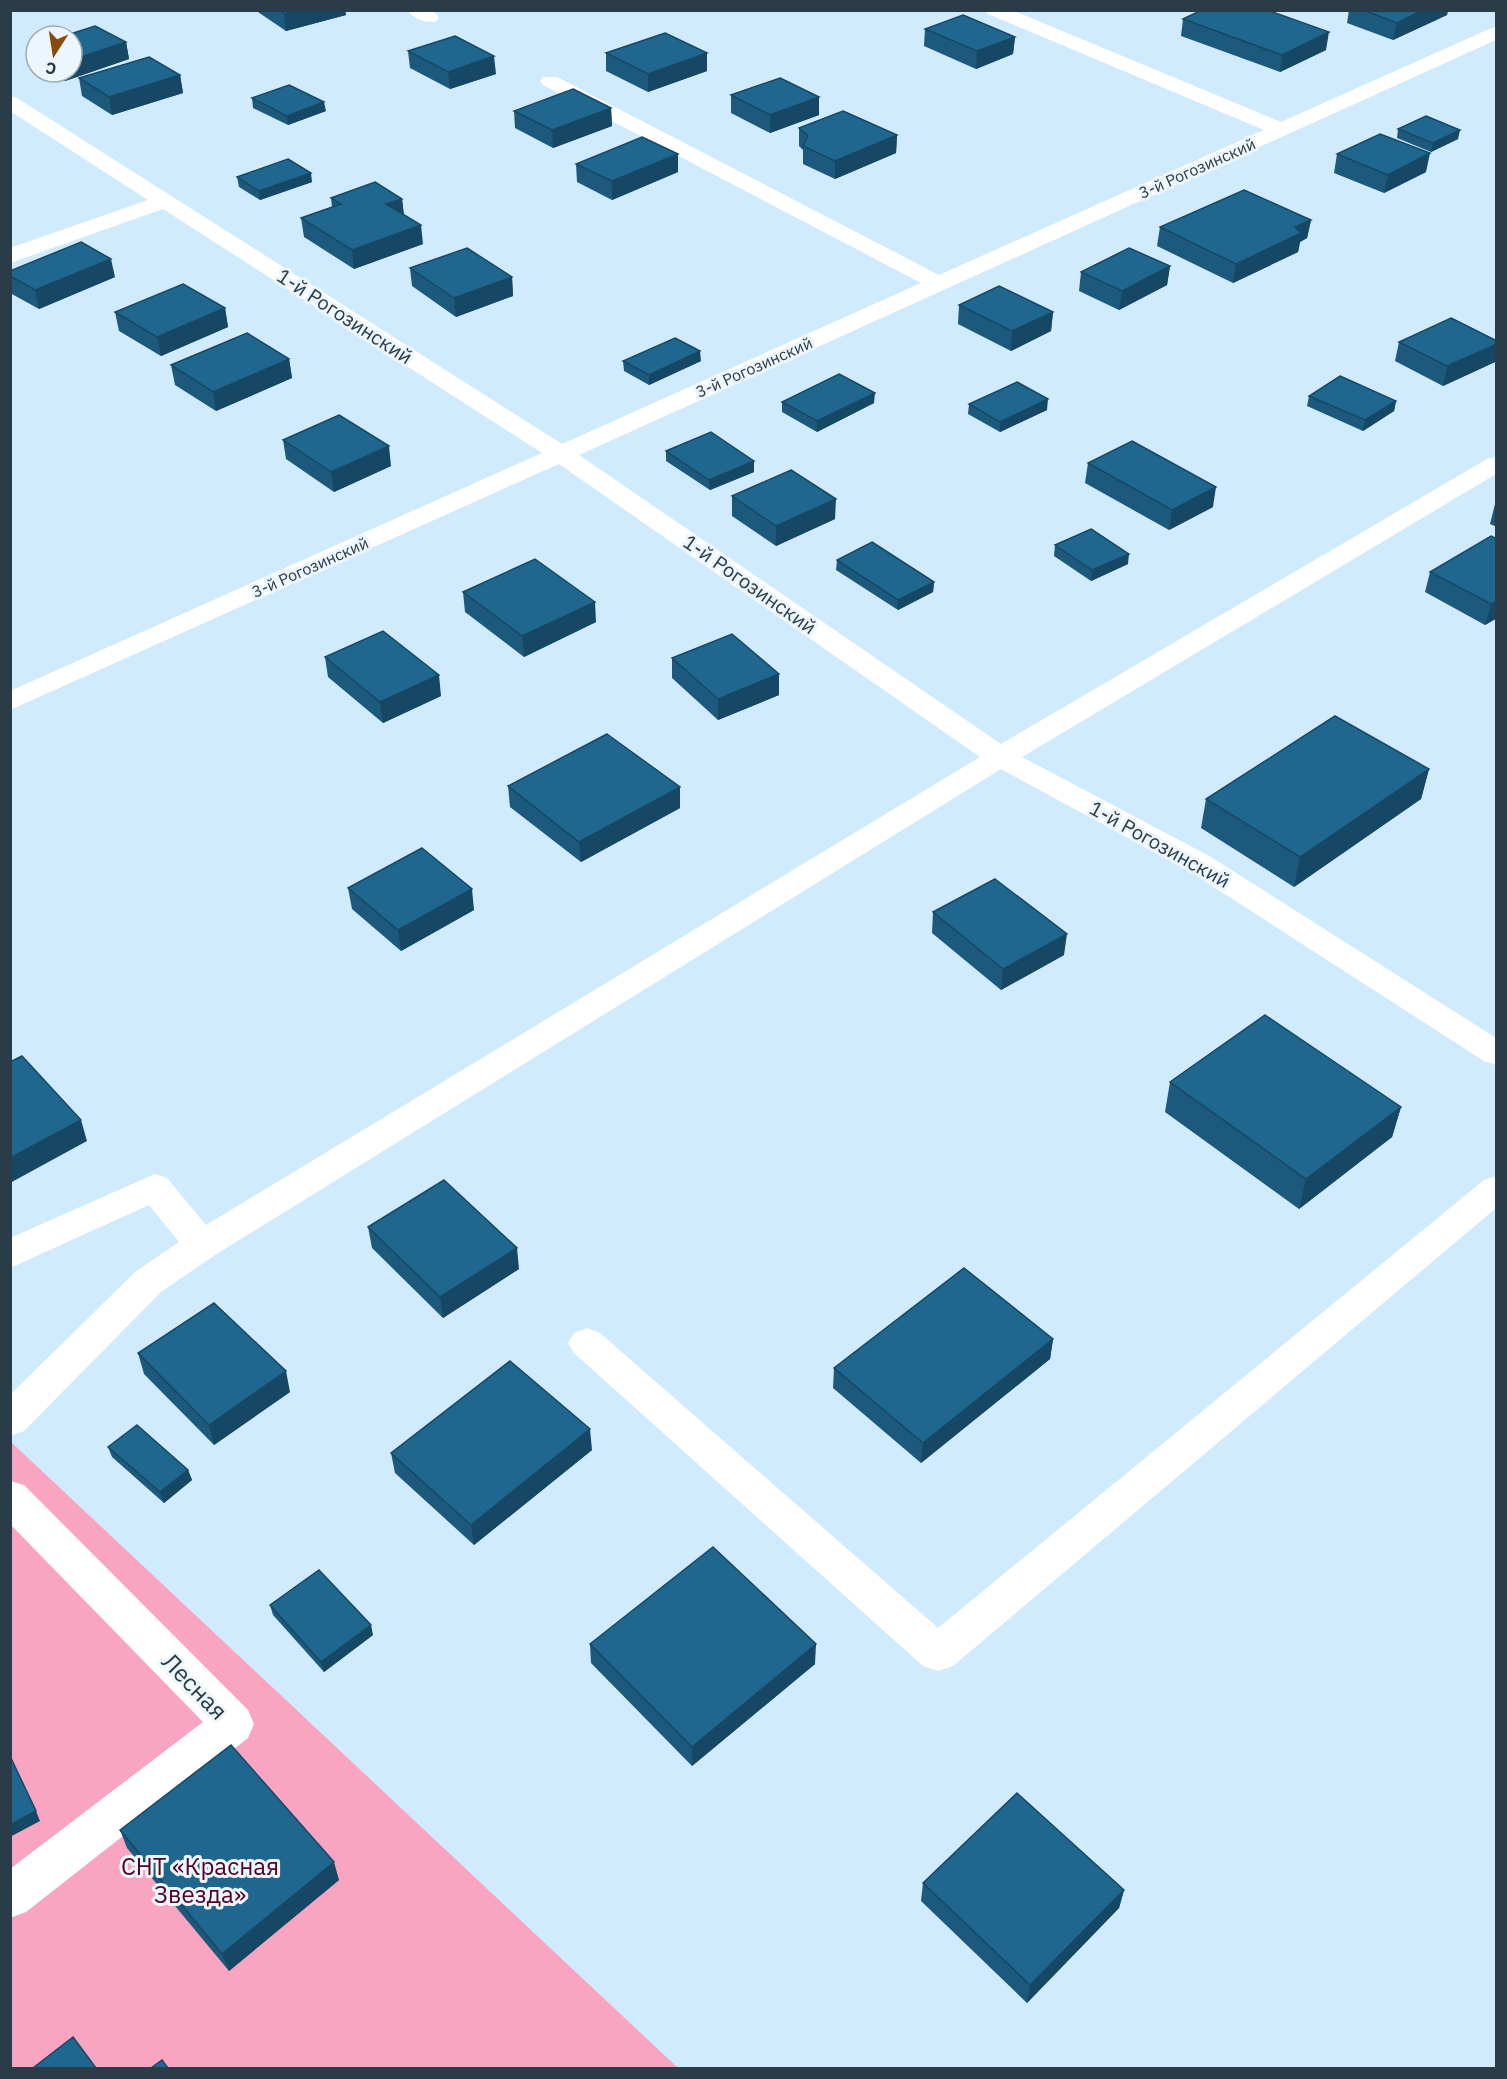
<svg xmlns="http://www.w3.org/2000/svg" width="1507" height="2079" font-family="'IBM Plex Sans',sans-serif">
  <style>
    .green { fill: #f9a4c1 }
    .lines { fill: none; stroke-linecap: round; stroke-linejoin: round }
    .minor { fill: #fff; fill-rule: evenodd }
    .wall { fill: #1c597c }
    .shaded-wall { fill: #164865 }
    .building { fill: #206790; stroke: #164865; stroke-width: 1.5 }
    .labels { text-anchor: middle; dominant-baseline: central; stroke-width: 6; stroke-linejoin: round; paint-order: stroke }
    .far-street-label { font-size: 16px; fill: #293c48; stroke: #edf6fc }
    .street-label { font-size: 20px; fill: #293c48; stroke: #edf6fc }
    .near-street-label { font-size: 24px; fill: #293c48; stroke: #edf6fc }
    .near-park-label { font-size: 24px; fill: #510229; stroke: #edf6fc }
  </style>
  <rect width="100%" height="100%" fill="#d1ebfe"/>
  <path class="green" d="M 11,1442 L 678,2068 L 11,2068 Z"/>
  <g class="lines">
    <path class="minor" d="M 407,10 L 432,10 L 439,17 L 437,21 C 426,24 414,19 407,10 Z
      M 986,10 L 1012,10 L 1281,122 L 1489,29 L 1496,27 L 1496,40 L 579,455 L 1001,744 L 1487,459 L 1496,457 L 1496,474 L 1022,757 L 1211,857 L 1496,1038 L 1496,1065 L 1484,1061 L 1189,871 L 1001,769 L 215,1255 L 161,1292 L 24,1431 L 10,1436 L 10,1395 L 135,1272 L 179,1242 L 149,1205 L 10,1268 L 10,1238 L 155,1174 L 167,1178 L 206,1225 L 980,757 L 559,464 L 10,710 L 10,691 L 542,453 L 163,209 L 10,263 L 10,248 L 148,200 L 10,111 L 10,96 L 17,98 L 562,444 L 921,283 L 543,85 L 540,81 L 543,77 L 557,77 L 939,275 L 1264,130 L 988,14 Z
      M 1496,1176 L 1496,1208 L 953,1666 L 938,1671 L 923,1666 L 574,1353 L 568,1343 L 574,1333 L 587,1328 L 600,1333 L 938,1628 L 1484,1180 Z
      M 10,1481 L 24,1485 L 248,1710 L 254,1724 L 248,1738 L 26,1912 L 10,1918 L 10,1869 L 203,1722 L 10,1524 Z"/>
  </g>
  <path class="wall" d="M 255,10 L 345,10 L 346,15 L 286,31 Z
    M 1349,10 L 1448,10 L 1447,15 L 1393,40 L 1347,23 Z
    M 1183,19 L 1326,50 L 1280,72 L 1181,36 Z
    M 925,29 L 1015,37 L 1013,54 L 976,69 L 924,46 Z
    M 126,42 L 129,59 L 65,81 L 49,72 L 72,72 Z
    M 36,45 L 36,64 L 35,64 L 31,46 Z
    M 408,51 L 496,74 L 450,89 L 410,68 Z
    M 606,53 L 707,71 L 648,92 L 606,71 Z
    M 180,75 L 183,93 L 112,115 L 82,96 L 79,78 Z
    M 731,95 L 819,97 L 819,115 L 770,133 L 731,113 Z
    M 252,98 L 326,111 L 288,125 L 253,108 Z
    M 611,108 L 612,126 L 553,148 L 515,128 L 514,111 Z
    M 799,128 L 897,135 L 896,153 L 835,179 L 803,164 L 803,150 L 799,146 Z
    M 1398,129 L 1458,139 L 1431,152 L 1397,138 Z
    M 1337,154 L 1426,172 L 1384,193 L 1334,173 Z
    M 576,164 L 678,172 L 612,200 L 577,182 Z
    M 237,177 L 312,182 L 260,200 L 239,187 Z
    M 331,198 L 402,199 L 404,215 L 423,244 L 354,269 L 304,237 L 301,218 L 332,207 Z
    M 1311,220 L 1307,238 L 1300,242 L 1298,252 L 1233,283 L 1157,246 L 1160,227 Z
    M 1170,266 L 1167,285 L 1119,310 L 1079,291 L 1081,272 Z
    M 410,268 L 512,277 L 513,296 L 456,317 L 412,286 Z
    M 10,271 L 115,277 L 39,309 L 10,293 Z
    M 959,305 L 1053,312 L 1051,331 L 1011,351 L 958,324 Z
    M 225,308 L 228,327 L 161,356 L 119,331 L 115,312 Z
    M 1497,341 L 1497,355 L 1495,362 L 1443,386 L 1395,361 L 1399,342 Z
    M 289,359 L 292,378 L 216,411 L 175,385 L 171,365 Z
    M 623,361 L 701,361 L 649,385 L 624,371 Z
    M 1309,396 L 1396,401 L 1394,411 L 1363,431 L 1307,406 Z
    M 782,402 L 874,403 L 817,432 L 782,412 Z
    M 969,404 L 1047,410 L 1000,432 L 968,414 Z
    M 283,440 L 391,466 L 334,492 L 286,459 Z
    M 666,451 L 754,472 L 710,490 L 666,461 Z
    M 1088,463 L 1213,507 L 1169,530 L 1085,483 Z
    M 732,496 L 835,519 L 776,546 L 732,516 Z
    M 1497,503 L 1497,527 L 1490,524 L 1495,504 Z
    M 1497,539 L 1497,618 L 1485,625 L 1425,592 L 1430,572 Z
    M 1055,545 L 1128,564 L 1091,581 L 1054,556 Z
    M 837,560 L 934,582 L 933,592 L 898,610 L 836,570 Z
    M 463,592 L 596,622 L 524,657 L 465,612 Z
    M 325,657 L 441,696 L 383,723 L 328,677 Z
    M 672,658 L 779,674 L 779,695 L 718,720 L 672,678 Z
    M 1429,769 L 1421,799 L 1294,887 L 1201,828 L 1206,799 Z
    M 508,786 L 680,808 L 581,862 L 510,807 Z
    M 348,888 L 474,910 L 401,951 L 352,909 Z
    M 933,912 L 1064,955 L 1001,990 L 932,933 Z
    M 1170,1082 L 1401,1107 L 1392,1137 L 1299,1209 L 1165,1112 Z
    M 368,1227 L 519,1269 L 443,1318 L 372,1248 Z
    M 1053,1339 L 1050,1359 L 921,1463 L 833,1388 L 834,1368 Z
    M 138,1353 L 290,1392 L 214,1445 L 144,1374 Z
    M 108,1447 L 188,1470 L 192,1480 L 164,1503 L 112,1457 Z
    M 592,1450 L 474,1545 L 395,1473 L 391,1453 Z
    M 270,1605 L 373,1635 L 324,1672 L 273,1615 Z
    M 590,1644 L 815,1664 L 692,1766 L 591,1663 Z
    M 120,1830 L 339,1880 L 229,1971 L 127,1848 Z
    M 923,1883 L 1124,1890 L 1119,1908 L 1027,2003 L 921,1901 Z"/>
  <path class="shaded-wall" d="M 296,10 L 345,10 L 346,15 L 286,31 L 284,14 Z
    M 1423,10 L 1448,10 L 1447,15 L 1393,40 L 1397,23 Z
    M 1329,32 L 1326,50 L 1280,72 L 1282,55 Z
    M 1015,37 L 1013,54 L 976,69 L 977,51 Z
    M 126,42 L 129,59 L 65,81 L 63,72 L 72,72 L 72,60 Z
    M 707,53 L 707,71 L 648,92 L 648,74 Z
    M 494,56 L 496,74 L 450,89 L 448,72 Z
    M 180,75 L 183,93 L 112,115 L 109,97 Z
    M 819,97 L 819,115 L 770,133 L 770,115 Z
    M 324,102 L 326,111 L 288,125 L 287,116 Z
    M 611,108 L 612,126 L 553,148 L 552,130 Z
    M 1460,130 L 1458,139 L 1431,152 L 1433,143 Z
    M 897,135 L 896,153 L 835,179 L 835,161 Z
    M 1430,153 L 1426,172 L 1384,193 L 1388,175 Z
    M 678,154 L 678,172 L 612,200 L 612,181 Z
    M 311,173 L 312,182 L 260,200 L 259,191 Z
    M 402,199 L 404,217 L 386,204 Z
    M 1311,220 L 1307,238 L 1300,242 L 1298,252 L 1233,283 L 1236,264 L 1295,227 Z
    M 421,225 L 423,244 L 354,269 L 352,250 Z
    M 111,259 L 115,277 L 39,309 L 35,290 Z
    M 1170,266 L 1167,285 L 1119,310 L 1122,291 Z
    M 512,277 L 513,296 L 456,317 L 454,298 Z
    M 225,308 L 228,327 L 161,356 L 157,337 Z
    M 1053,312 L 1051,331 L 1011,351 L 1012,331 Z
    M 1497,344 L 1497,355 L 1495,362 L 1443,386 L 1447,366 Z
    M 700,351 L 701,361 L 649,385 L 649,375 Z
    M 289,359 L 292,378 L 216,411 L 213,392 Z
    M 875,393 L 874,403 L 817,432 L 817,421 Z
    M 1048,399 L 1047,410 L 1000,432 L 1000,422 Z
    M 1396,401 L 1394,411 L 1363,431 L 1365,420 Z
    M 389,446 L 391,466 L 334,492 L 331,472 Z
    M 754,461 L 754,472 L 710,490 L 709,480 Z
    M 1216,487 L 1213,507 L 1169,530 L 1172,510 Z
    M 836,499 L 835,519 L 776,546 L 776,526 Z
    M 1129,554 L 1128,564 L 1091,581 L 1092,570 Z
    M 934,582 L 933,592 L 898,610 L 898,600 Z
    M 1497,601 L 1497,618 L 1485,625 L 1491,604 Z
    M 595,602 L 596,622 L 524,657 L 522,636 Z
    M 779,674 L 779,695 L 718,720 L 718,699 Z
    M 439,675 L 441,696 L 383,723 L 380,702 Z
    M 1429,769 L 1421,799 L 1294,887 L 1300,857 Z
    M 680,787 L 680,808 L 581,862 L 579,842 Z
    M 472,889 L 474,910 L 401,951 L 398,930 Z
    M 1067,934 L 1064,955 L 1001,990 L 1003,969 Z
    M 1401,1107 L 1392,1137 L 1299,1209 L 1306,1179 Z
    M 81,1120 L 87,1141 L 10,1183 L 10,1158 Z
    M 517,1248 L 519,1269 L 443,1318 L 440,1297 Z
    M 1053,1339 L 1050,1359 L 921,1463 L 923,1443 Z
    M 286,1371 L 290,1392 L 214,1445 L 209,1425 Z
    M 590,1429 L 592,1450 L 474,1545 L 471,1525 Z
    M 188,1470 L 192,1480 L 164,1503 L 160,1492 Z
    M 371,1625 L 373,1635 L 324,1672 L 321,1662 Z
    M 816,1644 L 815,1664 L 692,1766 L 692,1747 Z
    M 36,1811 L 40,1821 L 10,1837 L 10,1825 Z
    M 334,1862 L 339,1880 L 229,1971 L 222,1954 Z
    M 1124,1890 L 1119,1908 L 1027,2003 L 1030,1985 Z"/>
  <path class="building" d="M 279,10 L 296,10 L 284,14 Z
    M 1202,10 L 1267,10 L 1329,32 L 1282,55 L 1183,19 Z
    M 1363,10 L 1423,10 L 1397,23 Z
    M 963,15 L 1015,37 L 977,51 L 925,29 Z
    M 95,26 L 126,42 L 72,60 L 72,36 L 64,36 Z
    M 665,33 L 707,53 L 648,74 L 606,53 Z
    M 455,36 L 494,56 L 448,72 L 408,51 Z
    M 149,57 L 180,75 L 109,97 L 79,78 Z
    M 780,78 L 819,97 L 770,115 L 731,95 Z
    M 289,85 L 324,102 L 287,116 L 252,98 Z
    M 573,89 L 611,108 L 552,130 L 514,111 Z
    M 843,111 L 897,135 L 835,161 L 803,146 L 808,136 L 799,128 Z
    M 1426,116 L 1460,130 L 1433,143 L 1398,129 Z
    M 1380,134 L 1430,153 L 1388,175 L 1337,154 Z
    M 642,137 L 678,154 L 612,181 L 576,164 Z
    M 288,159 L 311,173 L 259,191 L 237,177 Z
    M 375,182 L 402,199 L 386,204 L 421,225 L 352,250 L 301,218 L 341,204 L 331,198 Z
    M 1244,190 L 1311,220 L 1295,227 L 1301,233 L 1236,264 L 1160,227 Z
    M 81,242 L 111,259 L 35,290 L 10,276 L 10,271 Z
    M 467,248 L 512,277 L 454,298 L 410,268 Z
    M 1129,248 L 1170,266 L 1122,291 L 1081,272 Z
    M 183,284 L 225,308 L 157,337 L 115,312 Z
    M 999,286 L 1053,312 L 1012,331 L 959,305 Z
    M 1451,318 L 1497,341 L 1497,344 L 1447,366 L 1399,342 Z
    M 247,333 L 289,359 L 213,392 L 171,365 Z
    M 675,338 L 700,351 L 649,375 L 623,361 Z
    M 839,374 L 875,393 L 817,421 L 782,402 Z
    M 1340,376 L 1396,401 L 1365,420 L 1309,396 Z
    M 1017,382 L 1048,399 L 1000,422 L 969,404 Z
    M 339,415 L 389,446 L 331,472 L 283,440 Z
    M 711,432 L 754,461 L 709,480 L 666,451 Z
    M 1132,441 L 1216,487 L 1172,510 L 1088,463 Z
    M 791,470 L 836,499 L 776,526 L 732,496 Z
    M 1091,529 L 1129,554 L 1092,570 L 1055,545 Z
    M 1491,536 L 1497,539 L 1497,601 L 1491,604 L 1430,572 Z
    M 872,542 L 934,582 L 898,600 L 837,560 Z
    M 535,559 L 595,602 L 522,636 L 463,592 Z
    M 383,631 L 439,675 L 380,702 L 325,657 Z
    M 732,634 L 779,674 L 718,699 L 672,658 Z
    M 1335,716 L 1429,769 L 1300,857 L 1206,799 Z
    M 607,734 L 680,787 L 579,842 L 508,786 Z
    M 422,848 L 472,889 L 398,930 L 348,888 Z
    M 995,879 L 1067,934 L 1003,969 L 933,912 Z
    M 1265,1015 L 1401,1107 L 1306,1179 L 1170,1082 Z
    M 22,1056 L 81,1120 L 10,1158 L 10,1062 Z
    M 444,1180 L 517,1248 L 440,1297 L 368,1227 Z
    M 964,1268 L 1053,1339 L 923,1443 L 834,1368 Z
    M 214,1303 L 286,1371 L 209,1425 L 138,1353 Z
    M 510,1361 L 590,1429 L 471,1525 L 391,1453 Z
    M 137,1425 L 188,1470 L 160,1492 L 108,1447 Z
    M 713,1547 L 816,1644 L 692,1747 L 590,1644 Z
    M 319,1570 L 371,1625 L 321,1662 L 270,1605 Z
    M 231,1745 L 334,1862 L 222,1954 L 120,1830 Z
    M 10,1756 L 36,1811 L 10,1825 Z
    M 1017,1793 L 1124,1890 L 1030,1985 L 923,1883 Z
    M 73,2037 L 96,2068 L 33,2068 Z
    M 162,2060 L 168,2068 L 151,2068 Z"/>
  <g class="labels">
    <g class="far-street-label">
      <text transform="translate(1197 168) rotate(-24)">3-й Рогозинский</text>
      <text transform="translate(754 367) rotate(-24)">3-й Рогозинский</text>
      <text transform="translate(310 567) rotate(-24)">3-й Рогозинский</text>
    </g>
    <g class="street-label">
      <text transform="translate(345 316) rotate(33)">1-й Рогозинский</text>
      <text transform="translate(750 584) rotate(35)">1-й Рогозинский</text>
      <text transform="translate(1160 844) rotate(29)">1-й Рогозинский</text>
    </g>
    <g class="near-street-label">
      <text transform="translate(195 1686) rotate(46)">Лесная</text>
    </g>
    <g class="near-park-label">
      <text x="200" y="1866">СНТ «Красная<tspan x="200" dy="28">Звезда»</tspan></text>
    </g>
  </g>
  <rect width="1507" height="2079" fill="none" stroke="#293c48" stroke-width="24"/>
  <g transform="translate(54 54) rotate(192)"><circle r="28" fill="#edf6fc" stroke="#9facb4" stroke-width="1.5"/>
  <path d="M0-4.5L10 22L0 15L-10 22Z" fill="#894b0d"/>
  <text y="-9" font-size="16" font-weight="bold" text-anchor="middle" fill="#293c48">С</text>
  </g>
</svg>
